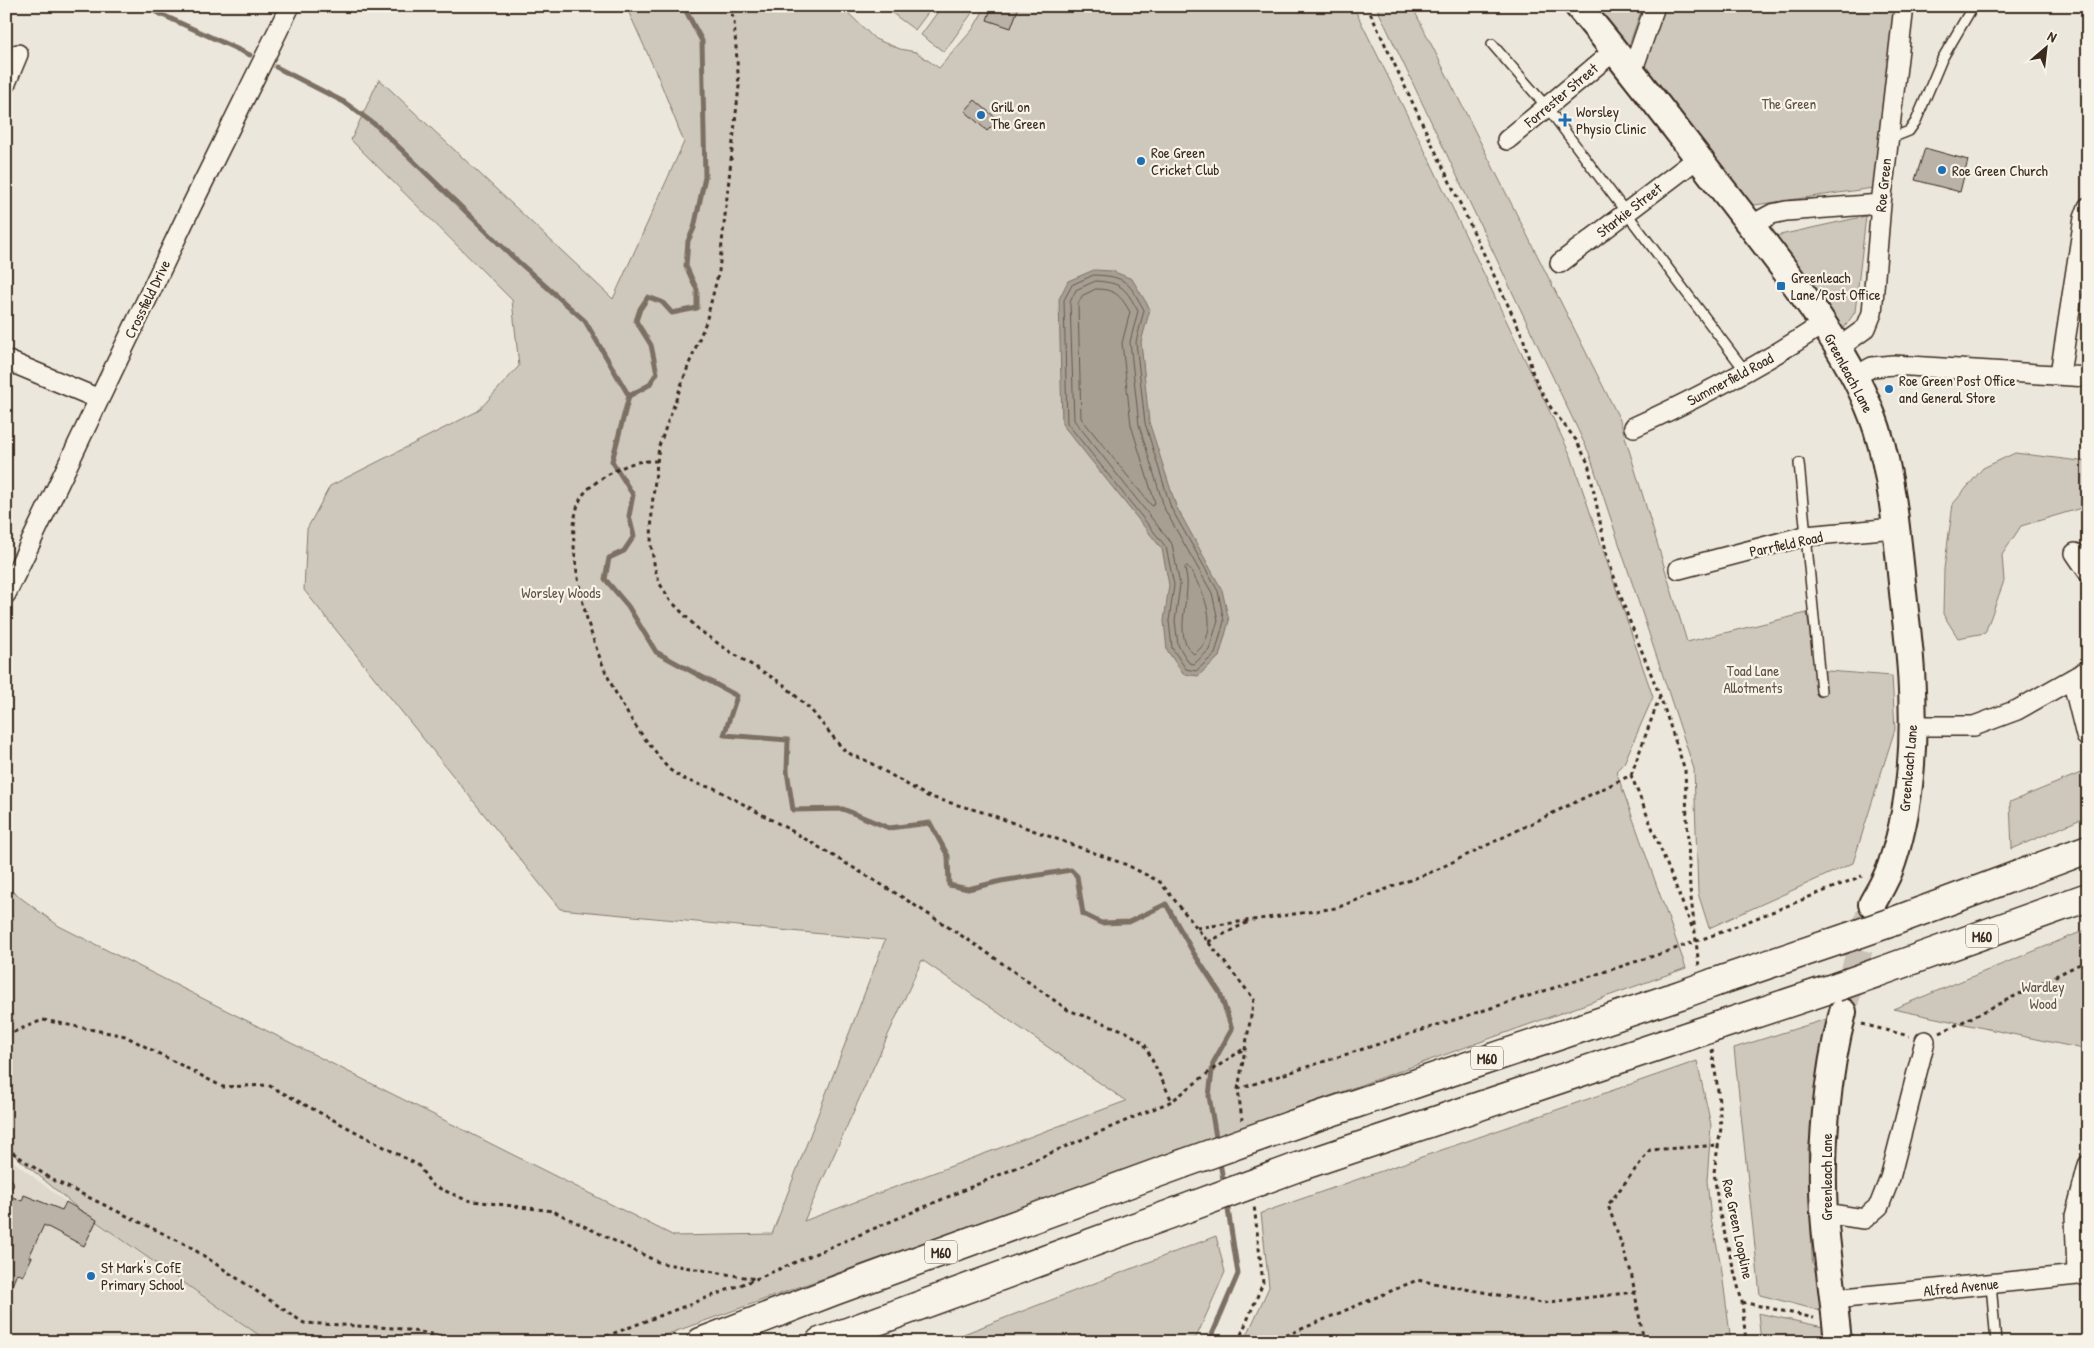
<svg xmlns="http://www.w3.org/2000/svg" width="2094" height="1348" font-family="'Patrick Hand',sans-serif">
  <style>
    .built { fill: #ddd7cc }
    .green { fill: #cec8bc; stroke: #84796d; fill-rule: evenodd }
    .water { fill: #a89f93; stroke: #7c7064 }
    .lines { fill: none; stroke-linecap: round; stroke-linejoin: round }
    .shore { stroke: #67594d; stroke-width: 1 }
    .stream { stroke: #7c7064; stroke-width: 5 }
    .building { fill: #bab2a7; stroke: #3b2a1e }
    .secondary-tunnel { stroke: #c9c1b6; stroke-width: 26; stroke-dasharray: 26 13; stroke-linecap: butt }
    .lane-casing { stroke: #3b2a1e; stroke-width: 12 }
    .street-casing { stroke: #3b2a1e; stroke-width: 22 }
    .secondary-casing { stroke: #3b2a1e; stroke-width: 30 }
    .highway-casing { stroke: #3b2a1e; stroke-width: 31 }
    .path { stroke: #3b2a1e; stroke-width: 3; stroke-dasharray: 4 4; stroke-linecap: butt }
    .lane { stroke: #f7f3e8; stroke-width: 9 }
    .street { stroke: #f7f3e8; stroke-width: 19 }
    .secondary { stroke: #f7f3e8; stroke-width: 26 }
    .highway { stroke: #f7f3e8; stroke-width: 28 }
    .highway-bridge-casing { stroke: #3b2a1e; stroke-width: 31; stroke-linecap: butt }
    .path-bridge { stroke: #3b2a1e; stroke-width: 3; stroke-dasharray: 4 4; stroke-linecap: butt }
    .highway-bridge { stroke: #f7f3e8; stroke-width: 28 }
    .poi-dot { fill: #1f6fb2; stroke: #f7f3e8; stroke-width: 2 }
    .labels { text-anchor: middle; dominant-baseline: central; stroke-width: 4.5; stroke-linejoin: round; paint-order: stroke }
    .shield { fill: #f7f3e8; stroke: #73665b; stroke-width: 1 }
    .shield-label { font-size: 14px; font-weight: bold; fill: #3b2a1e }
    .street-label { font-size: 15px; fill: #3b2a1e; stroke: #f7f3e8 }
    .park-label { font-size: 15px; fill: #605246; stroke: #f7f3e8 }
    .poi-label { font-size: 15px; fill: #3b2a1e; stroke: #f7f3e8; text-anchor: start }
  </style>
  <rect width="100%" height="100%" fill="#ece7dc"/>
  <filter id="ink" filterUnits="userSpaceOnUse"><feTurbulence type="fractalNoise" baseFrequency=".02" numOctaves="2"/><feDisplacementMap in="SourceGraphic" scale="10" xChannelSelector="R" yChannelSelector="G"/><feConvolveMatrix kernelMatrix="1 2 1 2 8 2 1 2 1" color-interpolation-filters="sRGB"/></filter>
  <g filter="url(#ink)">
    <path class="built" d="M 6,1156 L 66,1202 L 269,1342 L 6,1342 Z"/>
    <path class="green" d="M 626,6 L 841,6 L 875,39 L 900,49 L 916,52 L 939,68 L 973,29 L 986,6 L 1353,6 L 1429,159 L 1571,456 L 1653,697 L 1624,763 L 1616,771 L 1686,968 L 646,1342 L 269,1342 L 81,1211 L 6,1148 L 6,887 L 59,926 L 674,1236 L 772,1234 L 885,940 L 560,909 L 304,590 L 307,529 L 330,486 L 478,411 L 519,366 L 512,300 L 351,140 L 379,79 L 613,299 L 684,142 L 659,79 ZM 922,960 L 1126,1101 L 804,1221 Z
      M 897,6 L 933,6 L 915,30 L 892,13 Z
      M 942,6 L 977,6 L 944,52 L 921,35 Z
      M 1376,6 L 1412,6 L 1620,420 L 1687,642 L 1807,613 L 1815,670 L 1892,676 L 1895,729 L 1853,863 L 1709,928 L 1698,893 L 1694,769 L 1589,453 Z
      M 1590,6 L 1643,6 L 1628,48 Z
      M 1666,6 L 1901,6 L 1873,188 L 1748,206 L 1642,72 Z
      M 1866,216 L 1855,312 L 1840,334 L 1771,237 Z
      M 2015,453 L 2088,462 L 2088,506 L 2021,526 L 2002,555 L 2004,581 L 1985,633 L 1958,638 L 1943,614 L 1944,569 L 1953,504 L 1983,468 Z
      M 2088,770 L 2088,816 L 2012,849 L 2010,802 Z
      M 2088,929 L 2088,1050 L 1893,1009 Z
      M 1833,1017 L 1808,1149 L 1812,1258 L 1825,1312 L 1760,1295 L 1734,1048 Z
      M 1697,1061 L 1711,1125 L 1707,1181 L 1711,1219 L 1721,1265 L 1731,1342 L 1244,1342 L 1269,1287 L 1261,1213 Z
      M 1216,1236 L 1225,1272 L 1196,1338 L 1168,1342 L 943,1342 Z
      M 1758,1313 L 1828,1328 L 1829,1342 L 1761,1342 Z"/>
    <path class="water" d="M 1094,270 L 1112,271 L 1132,279 L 1150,309 L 1141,342 L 1149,422 L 1176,506 L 1222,590 L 1229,621 L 1219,657 L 1198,676 L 1183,674 L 1167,650 L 1164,621 L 1169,585 L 1162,549 L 1062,424 L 1059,299 L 1068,281 Z"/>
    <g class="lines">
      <path class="shore" d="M 1094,275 C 1127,276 1129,283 1144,310 L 1136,342 L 1145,423 L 1171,508 L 1218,591 L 1224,621 L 1215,654 L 1196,671 L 1186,669 L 1172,648 L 1169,621 L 1174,585 L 1166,547 L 1067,423 L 1064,300 L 1072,285 Z
        M 1096,281 C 1123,283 1125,288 1138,311 L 1130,342 L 1139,425 L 1165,510 L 1212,593 L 1218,620 L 1209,650 L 1194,664 L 1189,663 L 1178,645 L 1175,621 L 1180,585 L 1172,544 L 1074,420 L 1070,302 L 1076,290 Z
        M 1096,289 C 1115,289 1121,296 1130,312 L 1122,343 L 1131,425 L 1155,503 L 1153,506 L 1151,505 L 1081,418 L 1078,304 L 1082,296 Z
        M 1187,566 C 1192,570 1194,577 1197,582 C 1209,604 1218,637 1194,654 C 1175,640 1186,608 1187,588 C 1188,581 1186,575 1185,568 Z"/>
      <path class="stream" d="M 143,6 L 250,55
        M 680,6 L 686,11 L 702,41 L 705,177 L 694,228 L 688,241 L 686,266 L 697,290 L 697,308 L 672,313 L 662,302 L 648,297 L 640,309 L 636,321 L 651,345 L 657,373 L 649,385 L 629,396 L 612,461 L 633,495 L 629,516 L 634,536 L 624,551 L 609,558 L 605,579 L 628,606 L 656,652 L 737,696 L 724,735 L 788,740 L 787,771 L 793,810 L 843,809 L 889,828 L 930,823 L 948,856 L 949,885 L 968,889 L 1001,881 L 1071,870 L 1077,876 L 1083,914 L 1101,923 L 1129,922 L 1166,904 L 1193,952 L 1220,993 L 1232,1029 L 1213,1063 L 1209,1096 L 1217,1143
        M 276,67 L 344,102 L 377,126 L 513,257 L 585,321 L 629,396
        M 1219,1158 L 1224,1184
        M 1209,1342 L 1238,1274 L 1227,1203"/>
    </g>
    <path class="building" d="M 992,6 L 1019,6 L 1011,28 L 987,20 Z
      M 975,100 L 998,120 L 987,131 L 965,111 Z
      M 1925,148 L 1968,160 L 1960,192 L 1915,180 Z
      M 6,1194 L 22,1201 L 24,1195 L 62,1210 L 66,1202 L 97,1220 L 84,1246 L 44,1225 L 29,1257 L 32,1257 L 23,1276 L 17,1273 L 7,1298 Z"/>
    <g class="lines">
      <path class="secondary-tunnel" d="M 1843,1012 L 1869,914"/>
      <g class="lane-casing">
        <path id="lane" d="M 1492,44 L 1546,106 L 1746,372
          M 1889,139 L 1909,131 L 1916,121 L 1942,59 L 1973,6
          M 1799,463 L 1821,691
          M 6,1183 L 8,1184
          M 1991,1284 L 1996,1342"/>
      </g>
      <g class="street-casing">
        <path id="street" d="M 1632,72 L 1655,6
          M 6,83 L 18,54
          M 1507,140 L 1614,51
          M 1750,226 L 1772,214 L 1786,211 L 1881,204
          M 1560,263 L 1698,158
          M 1837,349 L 1866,328 L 1872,313 L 1881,204 L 1904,6
          M 6,360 L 99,399
          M 2060,374 L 2084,218 L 2088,207
          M 1854,377 L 1872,367 L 1893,365 L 2088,377
          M 1634,427 C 1700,397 1763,364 1823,324
          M 2075,553 L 2088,572
          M 1679,569 L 1805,536 L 1895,528
          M 6,594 L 191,207 L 290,6
          M 2072,679 L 2086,736
          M 1912,726 L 1974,726 L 2017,710 L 2088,670
          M 1824,1213 L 1864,1219 L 1879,1206 L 1890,1178 L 1925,1041
          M 2077,1275 L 2075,1216 L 2088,1165
          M 1834,1299 L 2088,1274"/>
      </g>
      <g class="secondary-casing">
        <path id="secondary" d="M 1578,6 C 1631,69 1680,135 1731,200 C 1783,268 1850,347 1877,429 C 1896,490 1899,565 1907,628 C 1916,705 1917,789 1892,863 C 1888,877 1879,891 1872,904
          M 1838,1342 C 1834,1299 1827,1256 1824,1213 C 1820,1150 1827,1074 1843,1012"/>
      </g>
      <g class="highway-casing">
        <path id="highway" d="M 1889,923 L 2088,849
          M 1876,973 L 2088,897
          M 1713,983 L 1849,937
          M 1718,1026 L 1836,987
          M 1292,1125 L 1683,994
          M 1298,1167 L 1688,1036
          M 701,1342 L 834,1291 L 1182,1164
          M 820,1342 L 1176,1212"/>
      </g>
      <path class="path" d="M 730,6 L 734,22 L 739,86 L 719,271 L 706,322 L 689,364 L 659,446 L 652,506 L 651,545 L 655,569 L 660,584 L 670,600 L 699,630 L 729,651 L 783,684 L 811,710 L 843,749 L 852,755 L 867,761 L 927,796 L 989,814 L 1127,865 L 1160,882 L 1254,999 L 1238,1089 L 1242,1120
        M 1367,6 L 1523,337 L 1533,374 L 1540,389 L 1551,408 L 1576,440 L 1588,463 L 1607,556 L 1628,617 L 1660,696 L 1685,770 L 1690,889 L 1699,967
        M 657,461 C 651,461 644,461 638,462 C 622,465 589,483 581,498 C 572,516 573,538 575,557 C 583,626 609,698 655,751 C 659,757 664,764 669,769 C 682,780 698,785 714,788 L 792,831 L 902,897 L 982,949 L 1068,1010 L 1125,1031 L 1144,1043 L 1172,1101
        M 1631,775 L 1660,696
        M 1197,928 L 1336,908 L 1434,871 L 1631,775 L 1692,927
        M 1719,933 L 1862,876
        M 1208,942 L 1250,921
        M 1862,1024 L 1909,1036
        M 1940,1033 L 2088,960
        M 6,1035 L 43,1020 L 125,1036 L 223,1087 L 268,1085 L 418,1165 L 432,1185 L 466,1200 L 553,1211 L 660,1263 L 756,1279
        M 1712,1049 L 1718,1091 L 1721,1128 L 1714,1172 L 1719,1211 L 1742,1302 L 1746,1342
        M 1238,1089 L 1666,952
        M 6,1148 L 51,1179 L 189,1246 L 304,1323 L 395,1328 L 480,1342
        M 1742,1302 L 1814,1318
        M 591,1342 L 756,1279 L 1172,1101 L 1212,1070 L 1245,1048
        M 1238,1342 L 1263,1283 L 1254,1205
        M 1271,1342 L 1417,1280 L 1542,1303 L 1635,1292
        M 1644,1342 L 1631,1272 L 1608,1205 L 1650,1150 L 1719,1145"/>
      <use href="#lane" class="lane"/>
      <use href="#street" class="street"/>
      <use href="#secondary" class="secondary"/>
      <use href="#highway" class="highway"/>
      <g class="highway-bridge-casing">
        <path id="highway-bridge" d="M 1849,937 L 1889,923
          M 1836,987 L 1876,973
          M 1683,994 L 1713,983
          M 1688,1036 L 1718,1026
          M 1182,1164 L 1292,1125
          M 1176,1212 L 1298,1167"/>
      </g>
      <path class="path-bridge" d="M 1666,952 L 1719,933"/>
      <use href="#highway-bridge" class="highway-bridge"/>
    </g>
  </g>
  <g class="poi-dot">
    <circle cx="981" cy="115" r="5"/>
    <path d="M1562.5 112.5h5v5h5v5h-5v5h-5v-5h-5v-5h5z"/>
    <circle cx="1141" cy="161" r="5"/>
    <circle cx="1942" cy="170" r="5"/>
    <rect x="1776" y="281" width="10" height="10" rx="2.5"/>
    <circle cx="1889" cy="389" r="5"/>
    <circle cx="91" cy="1276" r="5"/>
  </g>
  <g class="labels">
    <g class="shield">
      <rect x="1966" y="924.5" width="32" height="23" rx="4"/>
      <rect x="1471" y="1046.5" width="32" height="23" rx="4"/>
      <rect x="925" y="1240.5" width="32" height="23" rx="4"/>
    </g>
    <g class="shield-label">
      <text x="1982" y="936">M60</text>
      <text x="1487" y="1058">M60</text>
      <text x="941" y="1252">M60</text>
    </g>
    <g class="street-label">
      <text transform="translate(1561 95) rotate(-40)">Forrester Street</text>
      <text transform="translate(1883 185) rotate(-84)">Roe Green</text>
      <text transform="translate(1629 210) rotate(-38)">Starkie Street</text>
      <text transform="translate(147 299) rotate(-64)">Crossfield Drive</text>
      <text transform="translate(1849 373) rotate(62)">Greenleach Lane</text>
      <text transform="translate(1730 379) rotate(-28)">Summerfield Road</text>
      <text transform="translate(1786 544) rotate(-12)">Parrfield Road</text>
      <text transform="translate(1908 768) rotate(-85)">Greenleach Lane</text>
      <text transform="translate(1826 1177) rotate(-90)">Greenleach Lane</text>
      <text transform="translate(1738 1229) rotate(78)">Roe Green Loopline</text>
      <text transform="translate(1961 1287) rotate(-6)">Alfred Avenue</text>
    </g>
    <g class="park-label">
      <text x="1789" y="103">The Green</text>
      <text x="561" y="592">Worsley Woods</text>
      <text x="1753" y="670">Toad Lane<tspan x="1753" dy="17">Allotments</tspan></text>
      <text x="2043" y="986">Wardley<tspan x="2043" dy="17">Wood</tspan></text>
    </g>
    <g class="poi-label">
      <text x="991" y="106">Grill on<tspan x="991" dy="17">The Green</tspan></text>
      <text x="1576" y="111">Worsley<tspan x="1576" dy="17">Physio Clinic</tspan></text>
      <text x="1151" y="152">Roe Green<tspan x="1151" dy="17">Cricket Club</tspan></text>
      <text x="1952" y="170">Roe Green Church</text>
      <text x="1791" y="277">Greenleach<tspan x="1791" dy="17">Lane/Post Office</tspan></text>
      <text x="1899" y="380">Roe Green Post Office<tspan x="1899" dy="17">and General Store</tspan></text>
      <text x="101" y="1267">St Mark's CofE<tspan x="101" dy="17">Primary School</tspan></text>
    </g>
  </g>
  <rect width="2094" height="1348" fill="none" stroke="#f7f3e8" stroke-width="25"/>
  <rect x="12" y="12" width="2069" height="1323" fill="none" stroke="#3b2a1e" stroke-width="2" filter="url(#ink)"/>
  <g transform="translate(2046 48) rotate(28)" stroke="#f7f3e8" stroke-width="4" paint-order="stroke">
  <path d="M0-4L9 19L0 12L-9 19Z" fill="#3b2a1e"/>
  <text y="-8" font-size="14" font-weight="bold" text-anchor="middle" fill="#3b2a1e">N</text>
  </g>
</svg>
